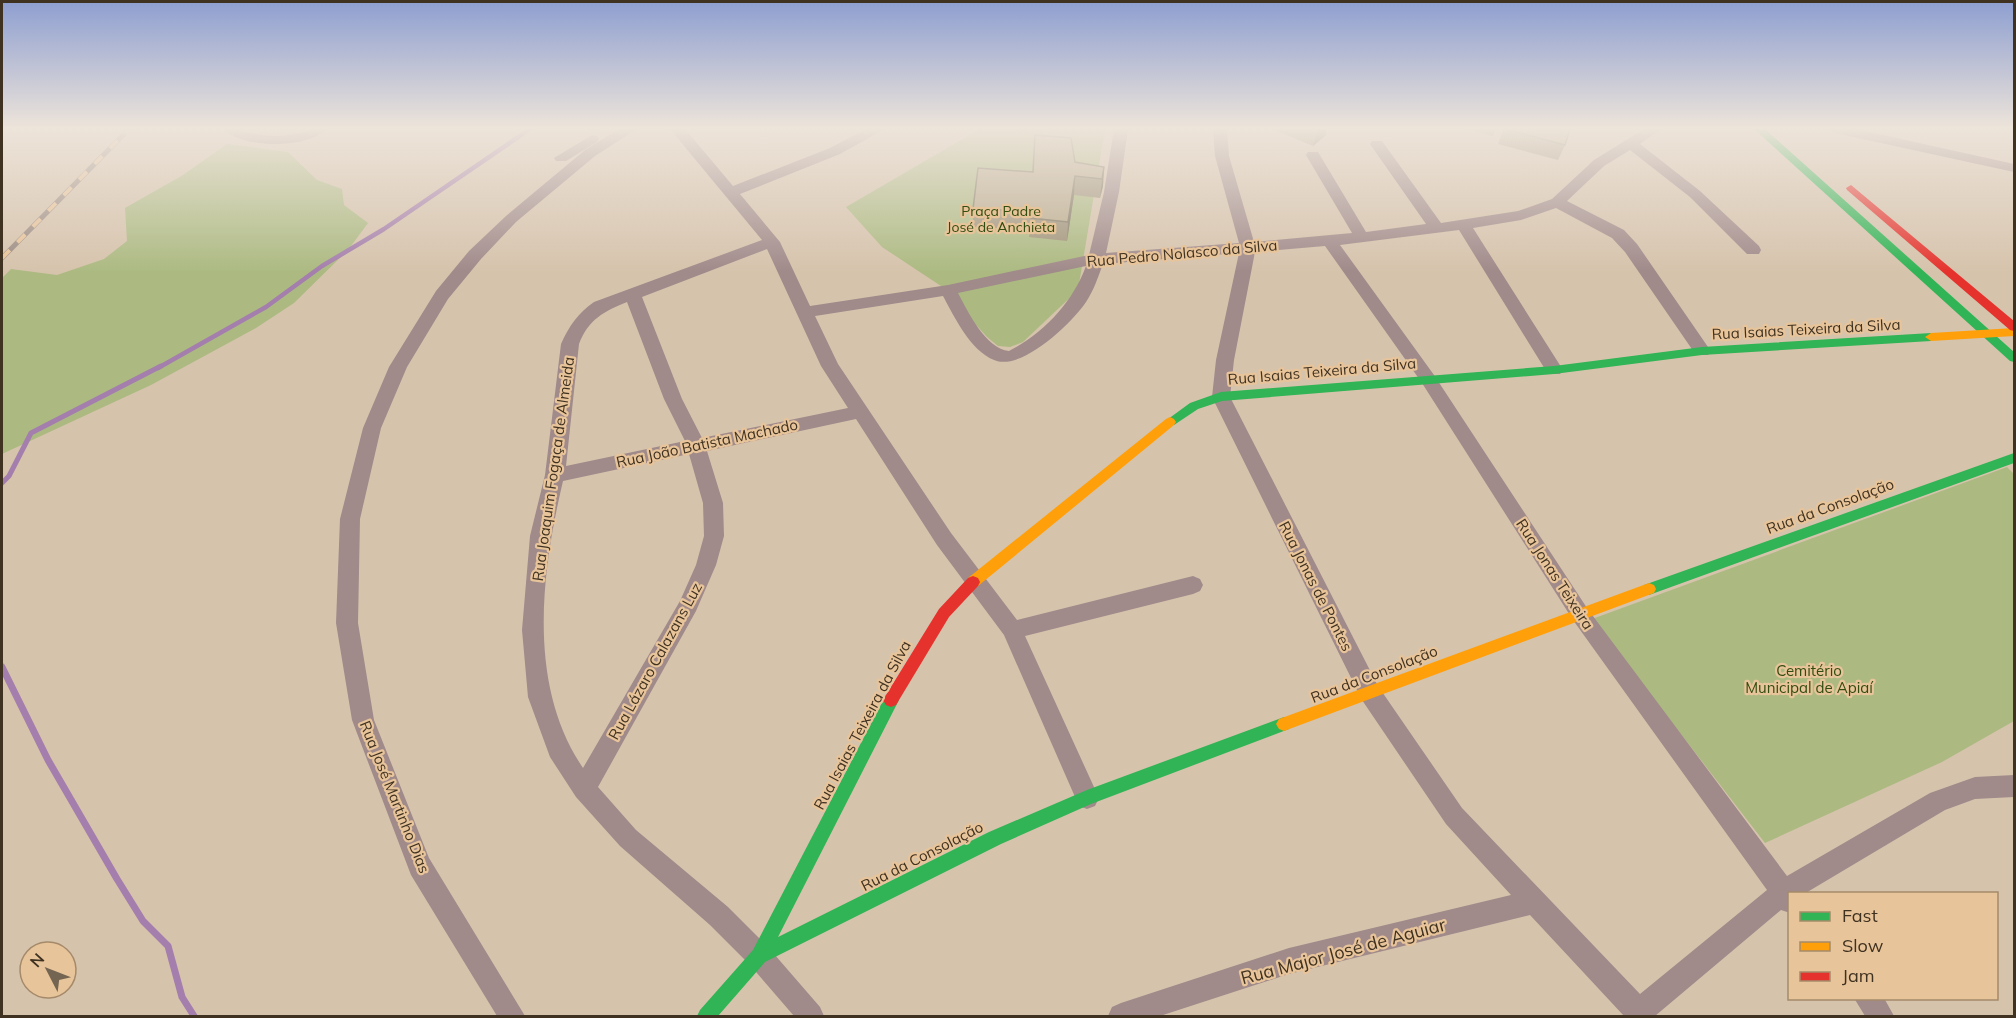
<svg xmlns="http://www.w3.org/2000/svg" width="2016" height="1018" font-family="Mulish,sans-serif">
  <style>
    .green { fill: #acba82 }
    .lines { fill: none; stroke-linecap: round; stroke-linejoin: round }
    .stream-far2 { stroke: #a47eac; stroke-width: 4.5 }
    .stream-far1 { stroke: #a47eac; stroke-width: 5 }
    .stream { stroke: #a47eac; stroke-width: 7 }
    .street { fill: #a08a8a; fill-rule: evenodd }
    .fast { fill: #30b455; fill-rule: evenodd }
    .slow { fill: #ff9f0a; fill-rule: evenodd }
    .jam { fill: #e5322d; fill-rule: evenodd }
    .rail-casing { stroke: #9c8c83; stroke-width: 5 }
    .rail { stroke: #e8c49a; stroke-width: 4; stroke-dasharray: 11; stroke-linecap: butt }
    .wall { fill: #9f9379 }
    .shaded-wall { fill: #827863 }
    .building { fill: #b9ab8d; stroke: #827863; stroke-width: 1.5 }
    .labels { text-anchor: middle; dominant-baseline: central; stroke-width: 4.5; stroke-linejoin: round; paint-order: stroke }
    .far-park-label { font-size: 14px; fill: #314c10; stroke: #e8c49a }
    .street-label { font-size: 15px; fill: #403221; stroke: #e8c49a }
    .park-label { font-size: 15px; fill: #314c10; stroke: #e8c49a }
    .near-street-label { font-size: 18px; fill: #403221; stroke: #e8c49a }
  </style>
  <rect width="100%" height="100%" fill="#d6c3ac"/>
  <path class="green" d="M 980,129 L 1105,129 L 1078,290 L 1023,342 L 1010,347 L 998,346 L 987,337 L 941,286 L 882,247 L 846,207 Z
    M 227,144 L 288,152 L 317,180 L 342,189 L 344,205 L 368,223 L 348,250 L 294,303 L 256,328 L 151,385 L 2,454 L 2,278 L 11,269 L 57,275 L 104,259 L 127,241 L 125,208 L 183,175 Z
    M 2007,467 L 2014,474 L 2014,721 L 1942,762 L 1765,843 L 1592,619 Z"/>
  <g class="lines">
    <path class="stream-far2" d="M 158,368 L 266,307 L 322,266 L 384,229 L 530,129"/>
    <path class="stream-far1" d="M 2,483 L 9,476 L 31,433 L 161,366"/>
    <path class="stream" d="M 2,667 L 48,760 L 117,879 L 143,921 L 168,946 L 182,997 L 194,1016"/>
    <path class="street" d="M 223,129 C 242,129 257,136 275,136 C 293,136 309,129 327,129 C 307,149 243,149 223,129 Z
      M 619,129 L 637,129 L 595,156 L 516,222 L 481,259 L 448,299 L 407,367 L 381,428 L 360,519 L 358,623 L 374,720 L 429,858 L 525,1016 L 497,1016 L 411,875 L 352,720 L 336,623 L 340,519 L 363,428 L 389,367 L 436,291 L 469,251 L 506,216 L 585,150 Z
      M 670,129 L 685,129 L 733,186 L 830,148 L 866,129 L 885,129 L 840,154 L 740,194 L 780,242 L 810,306 L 948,285 L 1089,255 L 1104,192 L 1114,129 L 1128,129 L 1119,192 L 1106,253 L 1239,243 L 1215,156 L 1213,129 L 1227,129 L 1229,156 L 1254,242 L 1352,233 L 1306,155 L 1308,152 L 1318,152 L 1366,232 L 1426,224 L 1370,144 L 1372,141 L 1382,141 L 1441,223 L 1518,211 L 1552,199 L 1594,160 L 1644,129 L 1661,129 L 1640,144 L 1700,191 L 1759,246 L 1761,250 L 1759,254 L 1747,254 L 1690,197 L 1630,150 L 1604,166 L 1567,201 L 1624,230 L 1637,244 L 1708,347 L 1711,351 L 1708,355 L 1696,355 L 1625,252 L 1612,238 L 1556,208 L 1521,220 L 1473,228 L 1563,370 L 1560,374 L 1548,374 L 1459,230 L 1340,245 L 1434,375 L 1587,608 L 1787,876 L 1930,793 L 1975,777 L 2014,775 L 2014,797 L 1975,799 L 1945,810 L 1804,894 L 1790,894 L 1790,913 L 1781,910 L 1655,1016 L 1624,1016 L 1530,915 L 1289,974 L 1160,1016 L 1108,1016 L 1112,1007 L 1121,1003 L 1289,948 L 1511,895 L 1446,824 L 1362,700 L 1212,397 L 1216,360 L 1239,253 L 1103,264 C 1098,277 1094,290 1086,302 C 1072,323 1021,372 994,360 C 970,350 955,318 943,296 L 815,316 L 838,364 L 951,533 L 1017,620 L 1193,576 L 1200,579 L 1203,585 L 1200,591 L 1193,594 L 1025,636 L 1099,798 L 1095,806 L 1087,809 L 1079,806 L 1004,635 L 937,545 L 856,419 L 707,451 L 723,503 L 724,536 L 716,565 L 696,611 L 598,787 L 636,830 L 728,907 L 768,947 L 820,1007 L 824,1016 L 794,1016 L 750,965 L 710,925 L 620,846 L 576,797 L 550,757 L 528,697 L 522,630 L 530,536 L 545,475 L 561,344 C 569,326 578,313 594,302 L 762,240 ZM 1325,246 L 1422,383 L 1573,620 L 1767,890 L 1640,994 L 1462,808 L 1378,686 L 1230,397 L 1234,360 L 1255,252 ZM 767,249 L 821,366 L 848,408 L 702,438 L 682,399 L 642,297 ZM 1086,266 C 1073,302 1043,334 1009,351 C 986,349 968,312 958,293 ZM 627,302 L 664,399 L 685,441 L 566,466 L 579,344 C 588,320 604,311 627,302 ZM 689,454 L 703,503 L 704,536 L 696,565 L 680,601 L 583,768 C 527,685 541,574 563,481 Z
      M 1828,129 L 1856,129 L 2014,164 L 2014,172 L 1835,133 Z
      M 592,135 L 597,136 L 599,139 L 597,142 L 566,161 L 556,161 L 554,158 Z
      M 1854,998 L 1884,998 L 1894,1016 L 1865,1016 Z"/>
    <path class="fast" d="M 1754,129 L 1765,129 L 2014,352 L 2014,362 L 2010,361 Z
      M 1931,333 L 1937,337 L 1931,341 L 1702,355 L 1554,374 L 1222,401 L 1198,409 L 1174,425 L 1166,425 L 1164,422 L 1190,403 L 1221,392 L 1554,366 L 1702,347 Z
      M 2014,453 L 2014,463 L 1649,595 L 1644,593 L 1642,589 L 1644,585 Z
      M 891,693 L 896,695 L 899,700 L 778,937 L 989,832 L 1087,790 L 1284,717 L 1289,719 L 1292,724 L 1289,729 L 1091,804 L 1001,844 L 765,962 L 718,1016 L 697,1016 L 700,1010 L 753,950 L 886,695 Z"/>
    <path class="slow" d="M 2014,328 L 2014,336 L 1931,341 L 1925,337 L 1931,333 Z
      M 1170,417 L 1174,419 L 1176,422 L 1174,425 L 978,586 L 973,588 L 968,586 L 966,582 L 968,578 L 1166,419 Z
      M 1649,583 L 1654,585 L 1656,589 L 1654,593 L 1284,731 L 1279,729 L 1276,724 L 1279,719 Z"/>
    <path class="jam" d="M 1851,185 L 2014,321 L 2014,331 L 2010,330 L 1847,190 L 1846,188 Z
      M 973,576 L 978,578 L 980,582 L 978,586 L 949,617 L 896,705 L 891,707 L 886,705 L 883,700 L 886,695 L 939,609 L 968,578 Z"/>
    <g class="rail-casing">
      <path id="rail" d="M 2,258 L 129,129"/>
    </g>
    <use href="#rail" class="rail"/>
  </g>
  <path class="wall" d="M 1272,129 L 1327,129 L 1326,135 L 1313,146 Z
    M 1467,129 L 1496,129 L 1493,136 Z
    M 1504,129 L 1565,145 L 1558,160 L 1498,144 Z
    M 1075,162 L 1104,167 L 1103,186 L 1100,198 L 1074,195 L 1067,241 L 1029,237 L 1030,230 L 973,227 L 973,209 L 1033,172 Z"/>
  <path class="shaded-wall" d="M 1318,129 L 1327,129 L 1326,135 L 1313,146 L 1317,131 Z
    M 1104,167 L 1103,186 L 1100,198 L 1102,179 Z
    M 1075,176 L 1074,195 L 1067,241 L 1068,222 Z"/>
  <path class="building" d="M 1505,129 L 1570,129 L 1565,145 Z
    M 1035,135 L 1071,138 L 1075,162 L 1104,167 L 1102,179 L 1075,176 L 1068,222 L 1030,218 L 1030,211 L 973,209 L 978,168 L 1033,172 Z"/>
  <linearGradient id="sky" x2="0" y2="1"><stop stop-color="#8d9ed0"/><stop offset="0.47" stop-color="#ede4da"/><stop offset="1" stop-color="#ede4da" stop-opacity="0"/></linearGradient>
  <rect width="2016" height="272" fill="url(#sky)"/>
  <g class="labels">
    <g class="far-park-label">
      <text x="1001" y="211">Praça Padre<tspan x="1001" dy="16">José de Anchieta</tspan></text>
    </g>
    <g class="street-label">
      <text transform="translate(1182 253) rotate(-5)">Rua Pedro Nolasco da Silva</text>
      <text transform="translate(1806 329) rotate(-3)">Rua Isaias Teixeira da Silva</text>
      <text transform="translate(1322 371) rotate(-5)">Rua Isaias Teixeira da Silva</text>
      <text transform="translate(707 443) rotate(-12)">Rua João Batista Machado</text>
      <text transform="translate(553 469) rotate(-82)">Rua Joaquim Fogaça de Almeida</text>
      <text transform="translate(1830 506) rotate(-20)">Rua da Consolação</text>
      <text transform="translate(1555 574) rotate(57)">Rua Jonas Teixeira</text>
      <text transform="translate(1316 586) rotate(63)">Rua Jonas de Pontes</text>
      <text transform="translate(655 661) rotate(-61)">Rua Lázaro Calazans Luz</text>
      <text transform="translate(1374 674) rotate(-21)">Rua da Consolação</text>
      <text transform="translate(862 725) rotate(-62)">Rua Isaias Teixeira da Silva</text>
      <text transform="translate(395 797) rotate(68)">Rua José Martinho Dias</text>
      <text transform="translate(922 856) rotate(-27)">Rua da Consolação</text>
    </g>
    <g class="park-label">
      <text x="1809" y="670">Cemitério<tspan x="1809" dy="17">Municipal de Apiaí</tspan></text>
    </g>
    <g class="near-street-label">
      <text transform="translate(1343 951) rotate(-15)">Rua Major José de Aguiar</text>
    </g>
  </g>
  <rect width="2016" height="1018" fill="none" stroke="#403221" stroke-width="6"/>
  <rect x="1788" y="892" width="210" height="108" fill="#e8c49a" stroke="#a58a6a" stroke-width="1.5"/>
  <rect x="1800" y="912" width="30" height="9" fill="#30b455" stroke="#a58a6a" stroke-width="1.5"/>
  <text x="1842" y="922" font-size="18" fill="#403221">Fast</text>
  <rect x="1800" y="942" width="30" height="9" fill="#ff9f0a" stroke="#a58a6a" stroke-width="1.5"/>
  <text x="1842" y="952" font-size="18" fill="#403221">Slow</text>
  <rect x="1800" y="972" width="30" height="9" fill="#e5322d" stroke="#a58a6a" stroke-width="1.5"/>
  <text x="1842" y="982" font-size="18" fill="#403221">Jam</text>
  <g transform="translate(48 970) rotate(312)"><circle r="28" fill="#e8c49a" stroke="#a58a6a" stroke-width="1.5"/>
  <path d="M0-4.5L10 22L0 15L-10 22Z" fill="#746552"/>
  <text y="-9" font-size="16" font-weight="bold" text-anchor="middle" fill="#403221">N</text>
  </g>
</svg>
